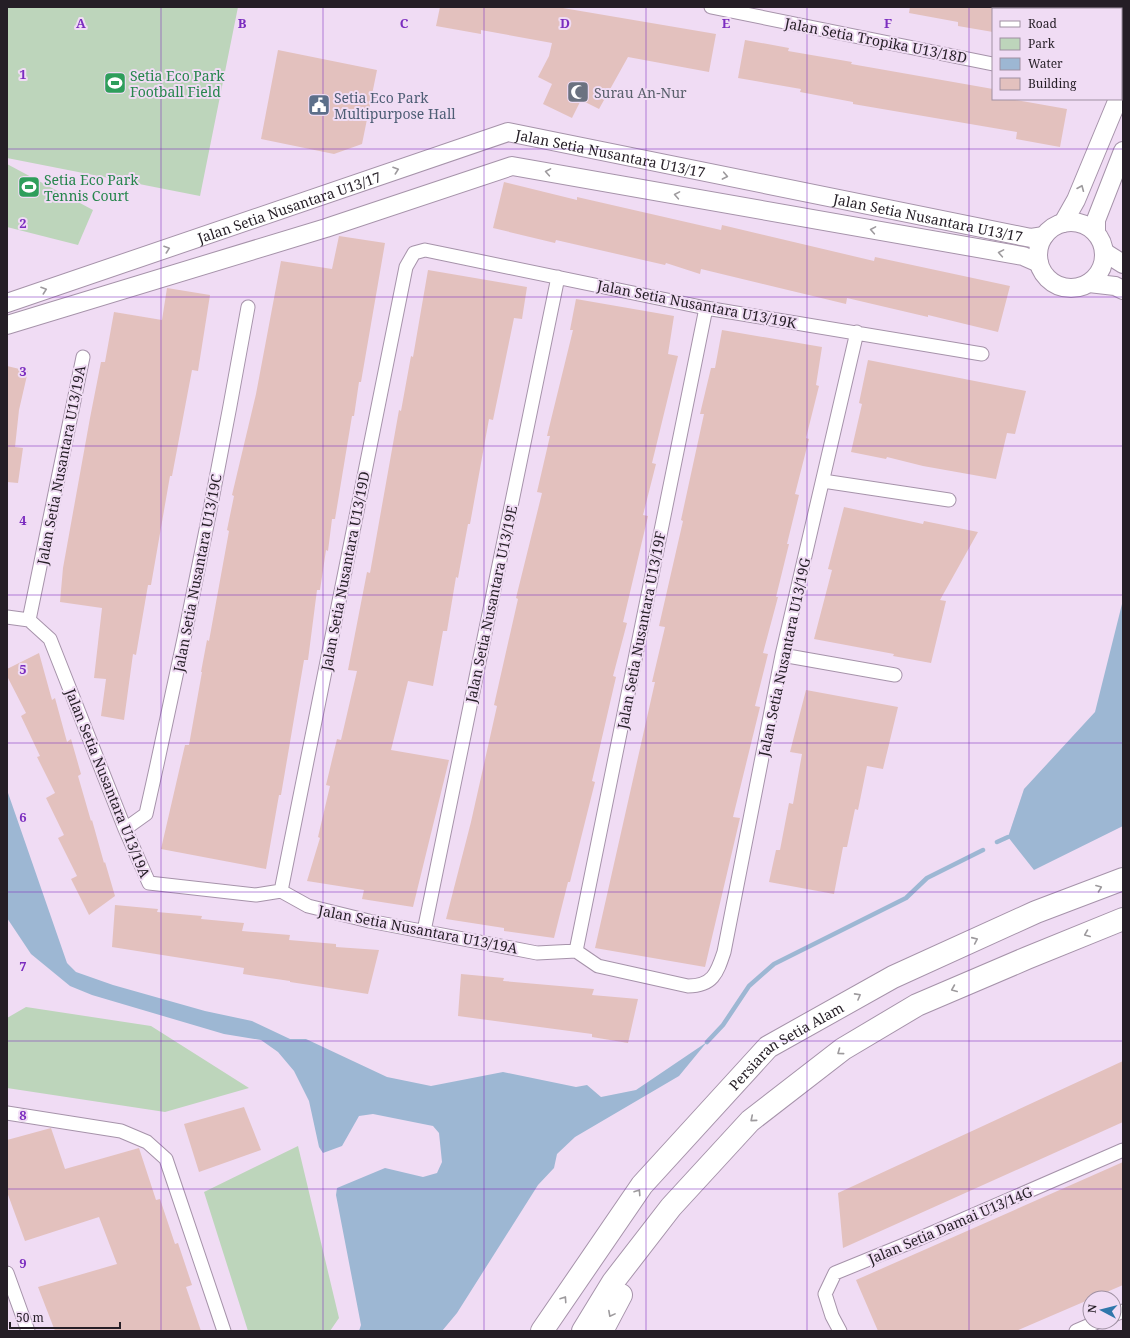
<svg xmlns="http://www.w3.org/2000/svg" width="1130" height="1338" font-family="'Noto Serif',serif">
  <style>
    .green { fill: #bdd5bb }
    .water { fill: #9db7d3 }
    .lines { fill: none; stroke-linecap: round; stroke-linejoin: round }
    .stream { stroke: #9db7d3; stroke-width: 4.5 }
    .building { fill: #e3c1be }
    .street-casing { stroke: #a693aa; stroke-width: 15 }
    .secondary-casing { stroke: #a693aa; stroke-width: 20 }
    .highway-casing { stroke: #a693aa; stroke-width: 24 }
    .street { stroke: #fff; stroke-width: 13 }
    .secondary { stroke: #fff; stroke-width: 18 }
    .highway { stroke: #fff; stroke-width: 22 }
    .oneway { stroke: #9d9a9d }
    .grid { fill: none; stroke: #7b2cbf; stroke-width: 1; stroke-opacity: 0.55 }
    .labels { text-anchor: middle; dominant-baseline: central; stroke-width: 4; stroke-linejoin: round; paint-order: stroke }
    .street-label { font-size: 14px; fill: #251e26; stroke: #f0dcf4 }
    .leisure-label { font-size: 14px; fill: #27864d; stroke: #f0dcf4; text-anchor: start }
    .worship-label { font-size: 14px; fill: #5b616d; stroke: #f0dcf4; text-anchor: start }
    .service-label { font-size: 14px; fill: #4e5e75; stroke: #f0dcf4; text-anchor: start }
    .grid-label { font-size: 13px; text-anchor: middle; font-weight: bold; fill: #7b2cbf; stroke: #f0dcf4; stroke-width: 4; stroke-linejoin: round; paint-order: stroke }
  </style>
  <rect width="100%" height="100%" fill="#f0dcf4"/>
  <path class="green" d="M 7,7 L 238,7 L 200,196 L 7,158 Z
    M 7,164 L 93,210 L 78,245 L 7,227 Z
    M 26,1007 L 151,1026 L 249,1088 L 165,1112 L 7,1088 L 7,1018 Z
    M 298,1146 L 339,1318 L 330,1331 L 248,1331 L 204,1192 Z"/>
  <path class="water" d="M 1123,600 L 1123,826 L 1034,870 L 1008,837 L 1024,789 L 1095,712 Z
    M 7,790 L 67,963 L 76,972 L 113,985 L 205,1011 L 252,1021 L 290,1039 L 306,1039 L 387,1077 L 431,1086 L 503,1072 L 576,1087 L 587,1085 L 601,1097 L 636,1090 L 707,1042 L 679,1076 L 575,1137 L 557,1154 L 554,1168 L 538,1185 L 457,1313 L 442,1331 L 359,1331 L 361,1325 L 336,1195 L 337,1188 L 385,1168 L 423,1177 L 437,1173 L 442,1162 L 439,1133 L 433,1126 L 373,1114 L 359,1116 L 342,1146 L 323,1153 L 319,1147 L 309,1101 L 294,1071 L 278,1052 L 261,1040 L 224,1034 L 92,995 L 70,986 L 31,954 L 7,918 Z"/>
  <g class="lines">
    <path class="stream" d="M 997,842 L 1008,837
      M 707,1042 L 723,1025 L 749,986 L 774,964 L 906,898 L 927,878 L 983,850"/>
  </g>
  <path class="building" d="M 440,7 L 557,7 L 716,34 L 709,72 L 628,57 L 599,109 L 581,100 L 572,118 L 543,104 L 552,84 L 538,77 L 549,56 L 552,43 L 481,30 L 481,34 L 436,26 Z
    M 910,7 L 993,7 L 993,32 L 958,26 L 958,22 L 909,13 Z
    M 745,40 L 789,48 L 788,51 L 852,62 L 851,64 L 993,89 L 993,99 L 1010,99 L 1067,109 L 1060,147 L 1016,139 L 1017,132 L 853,104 L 853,102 L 800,92 L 801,89 L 738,78 Z
    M 278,50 L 377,70 L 362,144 L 334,154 L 261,139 Z
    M 504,182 L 577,200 L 577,197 L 721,230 L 722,225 L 874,261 L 875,257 L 1010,286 L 998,332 L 928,315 L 928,317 L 847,298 L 846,304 L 701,269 L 700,274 L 666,263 L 665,265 L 556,240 L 555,243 L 493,228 Z
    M 339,236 L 385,243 L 361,382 L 359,382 L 354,416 L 352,416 L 335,519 L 332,519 L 328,551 L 326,550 L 320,590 L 317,590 L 308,660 L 304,660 L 281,795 L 279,795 L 266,869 L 161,849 L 185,745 L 189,745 L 202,672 L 201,672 L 207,640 L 209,641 L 229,531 L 227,530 L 234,496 L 232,495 L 256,394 L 281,261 L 332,269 Z
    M 428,270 L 527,287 L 522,319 L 514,318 L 493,420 L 489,419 L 470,524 L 468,524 L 458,578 L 456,577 L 447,631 L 443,631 L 433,686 L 408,681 L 391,750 L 449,760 L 413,907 L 362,899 L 364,890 L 307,881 L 320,838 L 318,837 L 330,786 L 326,785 L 337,739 L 341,740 L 357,671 L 348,670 L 367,572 L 370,573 L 399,410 L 401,411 L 411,356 L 413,357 Z
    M 167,288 L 210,295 L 198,371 L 192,370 L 172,476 L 170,476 L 151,585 L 148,585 L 136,655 L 133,654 L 124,720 L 101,716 L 106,679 L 94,678 L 102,608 L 60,602 L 63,568 L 90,418 L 101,362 L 105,362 L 114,312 L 162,320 Z
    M 576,299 L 674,316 L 668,354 L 678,356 L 652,463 L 656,464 L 643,515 L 648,516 L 623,622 L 627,623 L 613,676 L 616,677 L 592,781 L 595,782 L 570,882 L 568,882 L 554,938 L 504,931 L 504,928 L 446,919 L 471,822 L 497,706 L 494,705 L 518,599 L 516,598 L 542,493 L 537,492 L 550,436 L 547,436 L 573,330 L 570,330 Z
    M 722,330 L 822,347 L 816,385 L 819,386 L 806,438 L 809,439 L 795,494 L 799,495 L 787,544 L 789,544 L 776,597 L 778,597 L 763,653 L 768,654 L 755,706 L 760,707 L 733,817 L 740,818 L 705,967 L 595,948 L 655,682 L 652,682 L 665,627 L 659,626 L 683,521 L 681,520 L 704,414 L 700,414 L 711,368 L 715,368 Z
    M 868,360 L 1026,391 L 1015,434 L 1007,433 L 996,479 L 923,466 L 887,457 L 886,459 L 851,452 L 862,404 L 859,403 Z
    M 7,366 L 28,371 L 19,410 L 15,447 L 23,448 L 18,483 L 7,482 Z
    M 844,507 L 923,524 L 924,521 L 978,532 L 940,600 L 946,601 L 931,663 L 893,656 L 894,654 L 814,639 L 832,570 L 828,569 Z
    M 39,653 L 52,700 L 55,698 L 67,742 L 71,739 L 81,774 L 78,776 L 91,821 L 92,820 L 104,863 L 105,862 L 115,896 L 89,915 L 71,879 L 77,876 L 58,838 L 64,835 L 46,798 L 55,793 L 37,757 L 40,756 L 21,716 L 26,713 L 7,676 L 7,669 Z
    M 806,690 L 898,707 L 883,769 L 867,766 L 858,810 L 855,809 L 847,847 L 843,847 L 834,894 L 769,882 L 776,850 L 780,850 L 789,803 L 793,804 L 802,754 L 790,752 Z
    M 115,905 L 158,909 L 157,912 L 202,916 L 201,919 L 244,923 L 242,931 L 290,935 L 289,940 L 336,944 L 336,947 L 379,950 L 368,994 L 290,982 L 290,981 L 243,974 L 244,968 L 112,947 Z
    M 461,974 L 504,978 L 503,981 L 594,989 L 592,995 L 638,999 L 628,1043 L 592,1037 L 592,1034 L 458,1016 Z
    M 1123,1061 L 1123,1122 L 843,1248 L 838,1193 Z
    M 244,1107 L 261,1150 L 199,1172 L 184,1124 Z
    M 51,1128 L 65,1169 L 139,1148 L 156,1200 L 160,1199 L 175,1244 L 178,1243 L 192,1285 L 186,1287 L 201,1331 L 55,1331 L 38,1287 L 117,1264 L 99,1217 L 25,1241 L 7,1192 L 7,1140 Z
    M 1123,1162 L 1123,1285 L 1016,1331 L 878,1331 L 856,1280 Z"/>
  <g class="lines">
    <g class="street-casing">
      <path id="street" d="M 711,7 L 993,64
        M 823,481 L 949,500
        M 7,617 L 29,620 L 50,639 L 125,829 L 149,883 L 256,895 L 281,891 L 308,906 L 369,921 L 537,953 L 576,951 L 598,966 L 688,986 C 713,986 717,973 724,952 L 782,655 L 857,332
        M 29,620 L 83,357
        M 782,655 L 895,675
        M 125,829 L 146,814 C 184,645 218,476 248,307
        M 281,891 L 406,267 L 414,253 L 425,250 L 706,308 L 982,354
        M 424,931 L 558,277
        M 576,951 L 706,308
        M 7,1113 L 121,1131 L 147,1142 L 166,1159 L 224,1331
        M 7,1273 L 28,1331
        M 1114,1315 L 1123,1311
        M 840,1331 L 832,1316 L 825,1294 L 835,1273 L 916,1240 L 1123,1150
        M 1076,1331 L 1097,1322"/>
    </g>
    <g class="secondary-casing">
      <g id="secondary">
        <circle cx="1071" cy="255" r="33"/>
        <path d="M 1063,223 L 1076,200 L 1118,99"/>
        <path d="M 1096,233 L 1096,220 L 1123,151"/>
        <path d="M 1104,252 L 1123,264"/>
        <path d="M 1089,283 L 1115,286 L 1123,290"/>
        <path id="s1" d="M 7,303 L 508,132 L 1031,238 L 1044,236"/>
        <path d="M 7,325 L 326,228 L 512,166 L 1023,256 L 1039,263"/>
      </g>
    </g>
    <g class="highway-casing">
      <g id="highway">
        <path id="s2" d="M 542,1331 L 642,1185 L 768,1047 L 893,977 L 1036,912 L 1123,879"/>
        <path d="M 583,1331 L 613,1282 L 671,1207 L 750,1121 L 843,1049 L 917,1005 L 1027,958 L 1123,919"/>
        <path d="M 602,1331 L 621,1295"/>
      </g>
    </g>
    <use href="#street" class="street"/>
    <use href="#secondary" class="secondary"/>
    <use href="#highway" class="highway"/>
  </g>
  <defs><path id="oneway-chevron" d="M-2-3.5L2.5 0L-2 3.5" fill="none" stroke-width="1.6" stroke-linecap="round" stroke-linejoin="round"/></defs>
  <g class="oneway">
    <use href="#oneway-chevron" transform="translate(396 170) rotate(-19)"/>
    <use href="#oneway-chevron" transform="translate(548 172) rotate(-170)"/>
    <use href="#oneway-chevron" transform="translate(725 176) rotate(11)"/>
    <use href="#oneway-chevron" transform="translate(1081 188) rotate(-67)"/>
    <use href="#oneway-chevron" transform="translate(677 195) rotate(-170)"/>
    <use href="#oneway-chevron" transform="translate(873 230) rotate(-170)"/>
    <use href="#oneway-chevron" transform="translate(167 249) rotate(-19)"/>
    <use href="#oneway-chevron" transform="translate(1001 253) rotate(-170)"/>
    <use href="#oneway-chevron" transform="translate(44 290) rotate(-19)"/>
    <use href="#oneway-chevron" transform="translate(1099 888) rotate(-21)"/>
    <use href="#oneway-chevron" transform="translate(1087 934) rotate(158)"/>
    <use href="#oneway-chevron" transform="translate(975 940) rotate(-24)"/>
    <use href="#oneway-chevron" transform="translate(954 989) rotate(157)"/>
    <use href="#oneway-chevron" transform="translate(858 996) rotate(-29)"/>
    <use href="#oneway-chevron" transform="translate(840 1052) rotate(144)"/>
    <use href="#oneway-chevron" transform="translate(753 1119) rotate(140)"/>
    <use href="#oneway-chevron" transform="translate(638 1192) rotate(-56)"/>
    <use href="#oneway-chevron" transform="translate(564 1299) rotate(-56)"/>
    <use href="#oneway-chevron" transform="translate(611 1314) rotate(118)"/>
  </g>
  <path class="grid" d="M 161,7 L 161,1331M 323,7 L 323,1331M 484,7 L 484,1331M 646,7 L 646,1331M 807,7 L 807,1331M 969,7 L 969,1331M 7,149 L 1123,149M 7,297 L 1123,297M 7,446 L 1123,446M 7,595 L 1123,595M 7,743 L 1123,743M 7,892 L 1123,892M 7,1041 L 1123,1041M 7,1189 L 1123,1189"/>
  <defs>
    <g id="stadium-square" transform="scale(1.15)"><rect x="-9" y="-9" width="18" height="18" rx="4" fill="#2e9e5b" stroke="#f0dcf4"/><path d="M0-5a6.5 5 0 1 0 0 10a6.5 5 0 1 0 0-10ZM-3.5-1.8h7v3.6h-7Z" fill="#fff"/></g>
    <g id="mosque-square" transform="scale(1.15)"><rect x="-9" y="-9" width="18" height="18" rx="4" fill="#6b7280" stroke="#f0dcf4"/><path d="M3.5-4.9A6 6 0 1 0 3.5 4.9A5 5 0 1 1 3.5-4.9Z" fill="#fff"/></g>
    <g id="civic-square" transform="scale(1.15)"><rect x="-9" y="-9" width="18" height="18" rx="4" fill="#5c6f8a" stroke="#f0dcf4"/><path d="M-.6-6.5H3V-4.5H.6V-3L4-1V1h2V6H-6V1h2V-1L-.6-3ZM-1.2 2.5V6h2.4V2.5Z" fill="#fff"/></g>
  </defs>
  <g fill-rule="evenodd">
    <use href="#stadium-square" x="115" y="83"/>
    <use href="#mosque-square" x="578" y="92"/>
    <use href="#civic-square" x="319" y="105"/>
    <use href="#stadium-square" x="29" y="187"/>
  </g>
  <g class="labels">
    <g class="street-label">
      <text transform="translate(876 40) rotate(11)">Jalan Setia Tropika U13/18D</text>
      <text stroke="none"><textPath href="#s1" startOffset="634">Jalan Setia Nusantara U13/17</textPath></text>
      <text stroke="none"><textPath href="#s1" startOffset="298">Jalan Setia Nusantara U13/17</textPath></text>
      <text stroke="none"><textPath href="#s1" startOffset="958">Jalan Setia Nusantara U13/17</textPath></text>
      <text transform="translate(697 304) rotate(11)">Jalan Setia Nusantara U13/19K</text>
      <text transform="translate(61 465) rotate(-79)">Jalan Setia Nusantara U13/19A</text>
      <text transform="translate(345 571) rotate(-79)">Jalan Setia Nusantara U13/19D</text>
      <text transform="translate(197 573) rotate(-79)">Jalan Setia Nusantara U13/19C</text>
      <text transform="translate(491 604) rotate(-78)">Jalan Setia Nusantara U13/19E</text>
      <text transform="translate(641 630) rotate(-79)">Jalan Setia Nusantara U13/19F</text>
      <text transform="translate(784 657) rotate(-78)">Jalan Setia Nusantara U13/19G</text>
      <text transform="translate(108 783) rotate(68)">Jalan Setia Nusantara U13/19A</text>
      <text transform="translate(418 929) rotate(11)">Jalan Setia Nusantara U13/19A</text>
      <text stroke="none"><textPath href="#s2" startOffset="379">Persiaran Setia Alam</textPath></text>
      <text transform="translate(950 1225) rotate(-23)">Jalan Setia Damai U13/14G</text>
    </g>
    <g class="leisure-label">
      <text x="130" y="75">Setia Eco Park<tspan x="130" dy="16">Football Field</tspan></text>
      <text x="44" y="179">Setia Eco Park<tspan x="44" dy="16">Tennis Court</tspan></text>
    </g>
    <g class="worship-label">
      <text x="594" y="92">Surau An-Nur</text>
    </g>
    <g class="service-label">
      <text x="334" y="97">Setia Eco Park<tspan x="334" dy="16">Multipurpose Hall</tspan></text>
    </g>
  </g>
  <g class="grid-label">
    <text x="81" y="28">A</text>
    <text x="242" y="28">B</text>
    <text x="404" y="28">C</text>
    <text x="565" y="28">D</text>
    <text x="726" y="28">E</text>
    <text x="888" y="28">F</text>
    <text x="23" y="79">1</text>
    <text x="23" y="228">2</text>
    <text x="23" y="376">3</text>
    <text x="23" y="525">4</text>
    <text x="23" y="674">5</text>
    <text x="23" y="822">6</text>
    <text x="23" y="971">7</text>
    <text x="23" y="1120">8</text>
    <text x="23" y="1268">9</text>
  </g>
  <rect width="1130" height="1338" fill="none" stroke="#251e26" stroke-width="16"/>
  <rect x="992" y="8" width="130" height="92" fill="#f0dcf4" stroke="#9f90a2"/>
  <rect x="1000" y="21" width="20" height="6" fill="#ffffff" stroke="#9f90a2"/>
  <text x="1028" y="28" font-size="12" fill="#251e26">Road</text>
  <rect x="1000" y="38" width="20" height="12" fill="#bdd5bb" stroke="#9f90a2"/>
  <text x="1028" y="48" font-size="12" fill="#251e26">Park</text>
  <rect x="1000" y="58" width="20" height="12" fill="#9db7d3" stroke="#9f90a2"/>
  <text x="1028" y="68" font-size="12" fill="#251e26">Water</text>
  <rect x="1000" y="78" width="20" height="12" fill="#e3c1be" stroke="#9f90a2"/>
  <text x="1028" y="88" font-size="12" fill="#251e26">Building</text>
  <g transform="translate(1102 1310) rotate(277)"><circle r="19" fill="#f0dcf4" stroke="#9f90a2"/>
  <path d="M0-3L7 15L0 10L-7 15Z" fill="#3077ab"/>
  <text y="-6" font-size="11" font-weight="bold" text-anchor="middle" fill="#251e26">N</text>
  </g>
  <path d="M10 1322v6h110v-6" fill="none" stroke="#251e26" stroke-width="2"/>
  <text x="16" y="1322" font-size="12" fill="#251e26" stroke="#f0dcf4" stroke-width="3" paint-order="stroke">50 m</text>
</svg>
